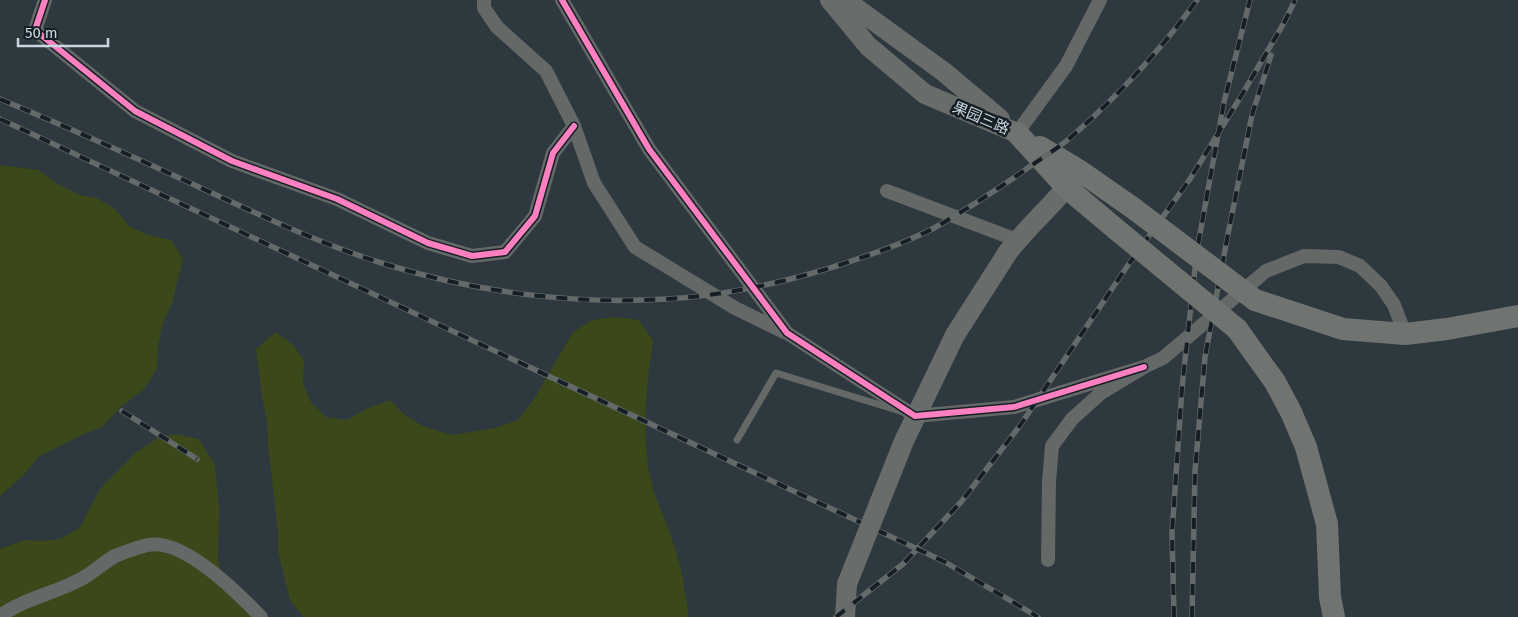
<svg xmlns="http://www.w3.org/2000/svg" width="1518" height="617" font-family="'Fira Sans','Noto Sans SC',sans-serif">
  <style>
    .green { fill: #3a481a }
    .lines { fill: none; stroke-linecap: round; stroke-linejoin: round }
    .lane { stroke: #646867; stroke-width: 7 }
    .street { stroke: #646867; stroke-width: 14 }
    .secondary { stroke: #686c6a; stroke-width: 20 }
    .primary { stroke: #707471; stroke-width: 22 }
    .rail-casing { stroke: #64696a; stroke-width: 5.5 }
    .rail { stroke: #161f25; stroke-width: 4; stroke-dasharray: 11; stroke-linecap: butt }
    .secondary-bridge { stroke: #686c6a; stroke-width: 20 }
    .primary-bridge { stroke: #707471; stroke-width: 22 }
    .cycleway-casing { stroke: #161f25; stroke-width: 9 }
    .cycleway { stroke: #ff80c0; stroke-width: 6 }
    .labels { text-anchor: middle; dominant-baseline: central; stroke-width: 5; stroke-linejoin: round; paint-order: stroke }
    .street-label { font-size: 15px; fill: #cad6df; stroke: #161f25 }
  </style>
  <rect width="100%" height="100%" fill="#2d383f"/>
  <path class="green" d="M 0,165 L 39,170 L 58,184 L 80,195 L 97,198 L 115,209 L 129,226 L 148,235 L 171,240 L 183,259 L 172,303 L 163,323 L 158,346 L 157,369 L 144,389 L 120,408 L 102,427 L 82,435 L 38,457 L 23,476 L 0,496 Z
    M 615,317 L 639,320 L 653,341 C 646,386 641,436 651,481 C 656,501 666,519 672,539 C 677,554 682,571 684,587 C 686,597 687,607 689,617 L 303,617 L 290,600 L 278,551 L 278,531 L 268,445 L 267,421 L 262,397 L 256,349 L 276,332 L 291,343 L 304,360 L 303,383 L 311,402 L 326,417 L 347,420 L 366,409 L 390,400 L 405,415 L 423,426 L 452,435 L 495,428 L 518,420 L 534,399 L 573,332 L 592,320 Z
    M 176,434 L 199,439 L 215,465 L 219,508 L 218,561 L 226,588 L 248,608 L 270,617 L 1,617 L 0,616 L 0,549 L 24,540 L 42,541 L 61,539 L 80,527 L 100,489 L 135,453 L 156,439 Z"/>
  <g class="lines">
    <path class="lane" d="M 737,440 L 776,373 L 900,411"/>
    <path class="street" d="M 45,0 L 35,30 L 135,111 L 232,161 L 337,199 L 428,243 L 472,256 L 505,252 L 535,216 L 553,153 L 574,126
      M 484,0 L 484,8 L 497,27 L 546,71 L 574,126 L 594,183 L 635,247 L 735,308 L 784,332
      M 562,0 L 649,149 L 787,333 L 915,416 L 1014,407 L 1144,367
      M 1017,133 L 1066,66 L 1100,0
      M 887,191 L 1017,240
      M 1048,560 L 1049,482 L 1052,446 L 1072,419 L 1101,393 L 1144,367 L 1163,358 L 1266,271 L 1304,256 L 1339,257 L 1360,266 L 1381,286 L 1394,305 L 1405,334
      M 0,616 C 25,598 57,593 83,578 C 94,572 104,562 115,556 C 125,552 138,547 148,545 C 183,538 238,593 261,617"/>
    <path class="secondary" d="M 830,0 L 868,46 L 925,94 L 1017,133
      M 845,0 L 944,72 L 1000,119
      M 1008,252 C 1029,225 1056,202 1077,175
      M 845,617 L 847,584"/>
    <path class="primary" d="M 1017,133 L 1067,188 L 1117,230
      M 1040,147 L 1080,171 L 1133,208
      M 1255,300 L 1343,329 L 1405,334 L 1447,329 L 1518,316
      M 1237,329 L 1275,382 L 1291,412 L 1306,447 L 1327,524 L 1330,597 L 1334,617"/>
    <g class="rail-casing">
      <path id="rail" d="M 0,99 C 72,129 143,161 214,194 C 271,220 328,247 388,265 C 476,292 574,305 666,299 C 721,296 777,284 830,268 C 865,257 904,244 936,227 C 969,208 1001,187 1032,165 C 1045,156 1058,148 1070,138 C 1117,97 1161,50 1197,0
        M 0,119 L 945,562 L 1038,617
        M 122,411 L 197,459
        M 836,617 L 903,564 L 961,502 L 1019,427 L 1126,268 L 1190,179 L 1243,93 L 1285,21 L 1295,0
        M 1174,617 L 1172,533 L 1182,388 L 1197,250 L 1224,102 L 1250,0
        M 1192,617 L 1195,471 L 1205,357 L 1228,234 L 1252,115 L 1271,55"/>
    </g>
    <use href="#rail" class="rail"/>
    <path class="secondary-bridge" d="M 847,584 L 904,441 L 955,335 L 1008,252"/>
    <path class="primary-bridge" d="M 1133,208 L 1255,300
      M 1117,230 L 1237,329"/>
    <g class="cycleway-casing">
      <path id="cycleway" d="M 45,0 L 35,30 L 135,111 L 232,161 L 337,199 L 428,243 L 472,256 L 505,252 L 535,216 L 553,153 L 574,126
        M 562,0 L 649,149 L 787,333 L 915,416 L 1014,407 L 1144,367"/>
    </g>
    <use href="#cycleway" class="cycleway"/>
  </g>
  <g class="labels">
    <g class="street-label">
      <text transform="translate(981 118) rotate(23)">果园三路</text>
    </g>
  </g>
  <path d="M18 38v8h90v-8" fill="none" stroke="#cad6df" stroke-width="2.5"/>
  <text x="25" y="38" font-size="15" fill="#cad6df" stroke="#161f25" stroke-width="4" paint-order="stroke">50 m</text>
</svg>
